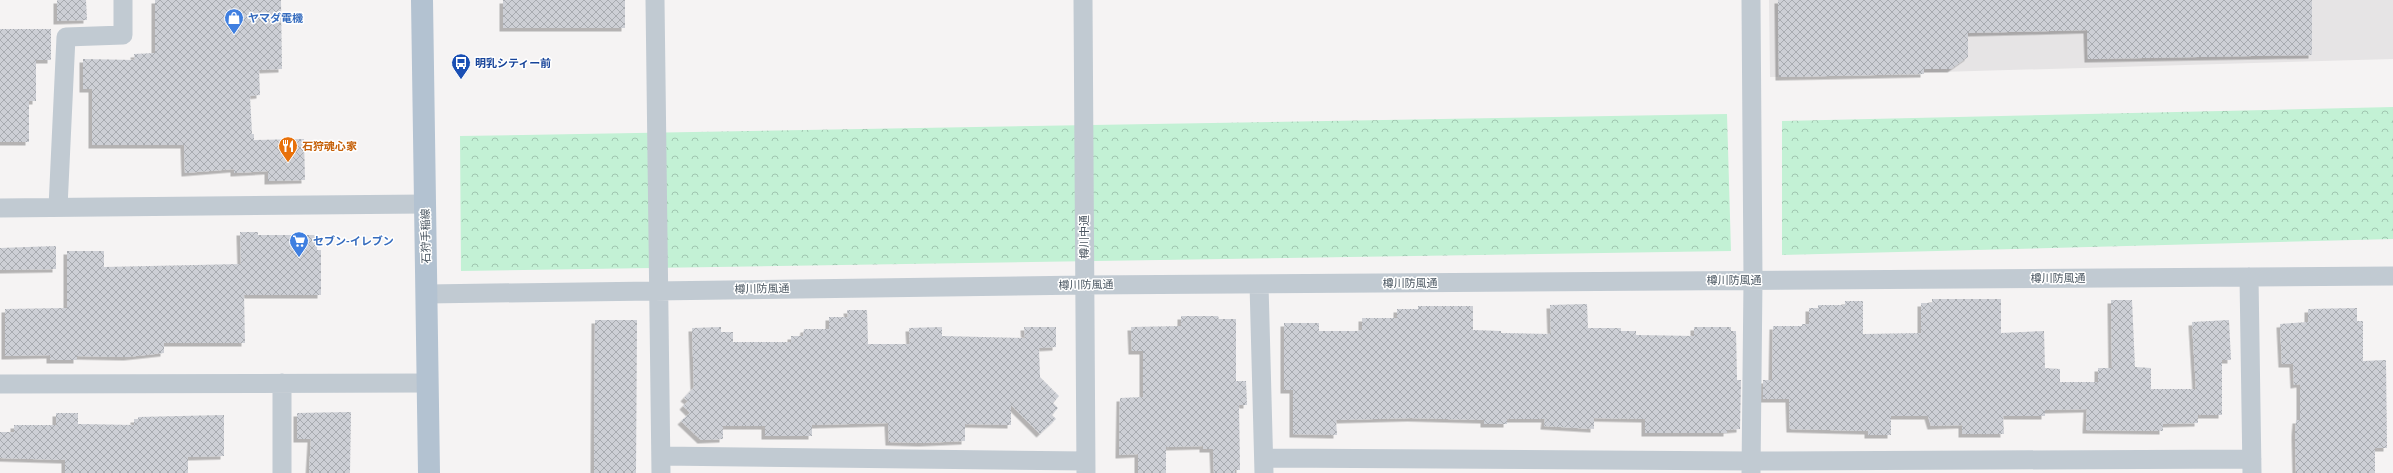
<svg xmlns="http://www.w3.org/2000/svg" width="2393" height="473" font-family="'Source Sans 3','Noto Sans JP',sans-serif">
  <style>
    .education { fill: #e6e4e5 }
    .forest { fill: url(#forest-crowns) }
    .building { fill: url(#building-cross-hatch); filter: url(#shadow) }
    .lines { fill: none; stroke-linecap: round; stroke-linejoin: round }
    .street { stroke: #c1cad2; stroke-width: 19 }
    .primary { stroke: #b3c2d1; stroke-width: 22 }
    .labels { text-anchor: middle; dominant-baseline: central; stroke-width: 3; stroke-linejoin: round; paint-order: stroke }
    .shop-label { font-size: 11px; font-weight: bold; fill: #366cbe; stroke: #fff; text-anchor: start }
    .transit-label { font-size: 11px; font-weight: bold; fill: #164399; stroke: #fff; text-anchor: start }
    .food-label { font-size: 11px; font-weight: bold; fill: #c56008; stroke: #fff; text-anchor: start }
    .street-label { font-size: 11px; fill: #4a5661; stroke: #fff }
  </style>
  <defs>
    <pattern id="forest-crowns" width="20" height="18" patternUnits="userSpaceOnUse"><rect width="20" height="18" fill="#c3f1d5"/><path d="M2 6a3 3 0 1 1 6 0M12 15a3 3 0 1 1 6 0" fill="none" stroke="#a0c6b0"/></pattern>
    <pattern id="building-cross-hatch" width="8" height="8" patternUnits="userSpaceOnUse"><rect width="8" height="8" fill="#cdcfd5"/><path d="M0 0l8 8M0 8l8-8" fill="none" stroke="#a8abb0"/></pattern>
    <filter id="shadow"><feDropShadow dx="-3.5" dy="3.5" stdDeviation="0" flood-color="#0004"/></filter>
  </defs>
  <rect width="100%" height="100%" fill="#f5f3f3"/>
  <path class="education" d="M 1769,0 L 2393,0 L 2393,59 L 1770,77 Z"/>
  <path class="forest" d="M 2393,107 L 2393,239 L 1782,255 L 1782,121 Z
    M 1727,114 L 1731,251 L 461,271 L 460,136 Z"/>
  <path class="building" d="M 57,0 L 86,0 L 87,20 L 57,21 Z
    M 155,0 L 281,0 L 282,69 L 259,70 L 260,95 L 250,96 L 252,134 L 254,134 L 254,140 L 304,139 L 305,180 L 268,181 L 268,171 L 234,173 L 234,169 L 185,173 L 184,145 L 92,145 L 92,89 L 83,89 L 83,59 L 135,60 L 134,54 L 155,53 Z
    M 503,0 L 625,0 L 625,28 L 503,28 Z
    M 1778,0 L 2312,0 L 2312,55 L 2088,59 L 2087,30 L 1968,33 L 1968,57 L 1951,69 L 1924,69 L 1924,74 L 1779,77 Z
    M 0,29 L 51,29 L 51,60 L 36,60 L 36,101 L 29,101 L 29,142 L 0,142 Z
    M 240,232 L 258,232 L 258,235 L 317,235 L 317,250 L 321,250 L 321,295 L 244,295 L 245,343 L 164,343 L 164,353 L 127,357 L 77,356 L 77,360 L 50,360 L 50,355 L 5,356 L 5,309 L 67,308 L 67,251 L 104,251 L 104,267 L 241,264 Z
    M 56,246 L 56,269 L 0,270 L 0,248 Z
    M 1932,299 L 2001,299 L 2001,333 L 2044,331 L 2045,368 L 2060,369 L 2060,382 L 2098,382 L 2098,368 L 2112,368 L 2111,300 L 2132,300 L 2135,367 L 2151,368 L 2151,389 L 2196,389 L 2192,322 L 2229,320 L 2231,360 L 2222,360 L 2222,415 L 2198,415 L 2198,423 L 2163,424 L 2163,431 L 2086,430 L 2087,409 L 2045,410 L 2045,416 L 2003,416 L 2004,434 L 1962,434 L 1962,425 L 1931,426 L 1928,416 L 1891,416 L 1891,435 L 1868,435 L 1868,431 L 1790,429 L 1789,399 L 1763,399 L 1763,380 L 1772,380 L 1773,326 L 1802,326 L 1802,324 L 1809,324 L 1809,308 L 1818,308 L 1818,305 L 1845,305 L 1845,301 L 1863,301 L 1863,334 L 1921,333 L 1921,303 L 1932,303 Z
    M 1587,304 L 1588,328 L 1621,328 L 1621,331 L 1636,331 L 1636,335 L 1694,336 L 1694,327 L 1731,327 L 1731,331 L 1736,331 L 1737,380 L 1741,380 L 1740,429 L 1727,430 L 1727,433 L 1645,433 L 1645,419 L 1594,418 L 1594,429 L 1544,426 L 1545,419 L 1507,419 L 1507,424 L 1484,424 L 1484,420 L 1411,418 L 1336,420 L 1337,435 L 1293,434 L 1293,390 L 1284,390 L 1284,323 L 1319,323 L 1319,331 L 1357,331 L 1362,330 L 1362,318 L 1397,318 L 1397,309 L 1418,309 L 1418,306 L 1473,306 L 1473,330 L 1501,331 L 1501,333 L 1551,334 L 1550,305 Z
    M 2357,308 L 2357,321 L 2363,321 L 2363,361 L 2386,360 L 2387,448 L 2375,448 L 2375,473 L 2296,473 L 2295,433 L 2296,420 L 2300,420 L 2300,384 L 2294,385 L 2293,364 L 2282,364 L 2280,324 L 2308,322 L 2308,309 Z
    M 847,310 L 867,310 L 868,344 L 910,344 L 909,328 L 942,327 L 942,336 L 1025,338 L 1024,327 L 1056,327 L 1056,347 L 1039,348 L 1040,377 L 1059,396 L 1053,403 L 1058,408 L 1052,415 L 1056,419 L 1040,434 L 1011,405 L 1011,425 L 965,424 L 965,441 L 922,443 L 889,442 L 888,423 L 812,425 L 812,436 L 765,436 L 765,426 L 723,426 L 723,439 L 701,440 L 681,421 L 690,413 L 683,406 L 688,401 L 684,398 L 694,387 L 692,328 L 721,327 L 721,332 L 733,332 L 733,342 L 791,342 L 791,336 L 803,336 L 804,329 L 829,329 L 829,317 L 848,317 Z
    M 1181,316 L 1218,316 L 1219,319 L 1236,319 L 1236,381 L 1246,381 L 1247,405 L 1239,405 L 1240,470 L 1235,470 L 1235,473 L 1214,473 L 1213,449 L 1203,449 L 1203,446 L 1166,447 L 1166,473 L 1138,473 L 1138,454 L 1119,455 L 1120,398 L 1143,397 L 1143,351 L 1132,351 L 1131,327 L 1181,326 Z
    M 595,320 L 637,320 L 636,473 L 594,473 Z
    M 351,412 L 350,473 L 309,473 L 311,439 L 297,439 L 297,413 Z
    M 56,413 L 78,413 L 78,424 L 134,425 L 134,419 L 138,419 L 138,417 L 224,415 L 224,456 L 188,457 L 188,473 L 65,473 L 65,460 L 0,458 L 0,432 L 14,432 L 14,425 L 56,425 Z"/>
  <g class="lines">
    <path class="street" d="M 655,0 L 661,473
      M 1083,0 L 1086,473
      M 1751,0 L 1753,280 L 1751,473
      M 58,207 L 66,37 L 123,35 L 123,0
      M 0,208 L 425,204
      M 2249,277 L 2252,473
      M 1259,284 L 1264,473
      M 427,294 L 1085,285 L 2393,276
      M 282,383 L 282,473
      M 0,384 L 427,383
      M 661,456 L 1086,461
      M 1264,458 L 1751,461 L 2252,459"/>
    <path class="primary" d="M 422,0 L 429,473"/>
  </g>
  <defs>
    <g id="shop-pin" transform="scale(1)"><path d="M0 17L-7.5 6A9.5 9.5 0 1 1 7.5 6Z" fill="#3f7fe0" stroke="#fff"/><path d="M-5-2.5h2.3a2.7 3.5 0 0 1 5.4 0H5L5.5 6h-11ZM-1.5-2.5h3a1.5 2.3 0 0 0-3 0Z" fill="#fff"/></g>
    <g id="bus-pin" transform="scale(1)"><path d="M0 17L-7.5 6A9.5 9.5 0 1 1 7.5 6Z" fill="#1a4fb4" stroke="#fff"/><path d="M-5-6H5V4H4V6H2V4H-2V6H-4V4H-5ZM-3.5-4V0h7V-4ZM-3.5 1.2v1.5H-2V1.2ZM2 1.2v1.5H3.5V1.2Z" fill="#fff"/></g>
    <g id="restaurant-pin" transform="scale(1)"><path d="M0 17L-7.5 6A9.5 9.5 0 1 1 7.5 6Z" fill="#e8710a" stroke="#fff"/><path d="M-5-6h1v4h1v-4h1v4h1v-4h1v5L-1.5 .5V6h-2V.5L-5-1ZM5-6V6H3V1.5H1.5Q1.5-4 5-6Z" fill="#fff"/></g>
    <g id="supermarket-pin" transform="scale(1)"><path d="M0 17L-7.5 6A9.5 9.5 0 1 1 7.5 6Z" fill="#3f7fe0" stroke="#fff"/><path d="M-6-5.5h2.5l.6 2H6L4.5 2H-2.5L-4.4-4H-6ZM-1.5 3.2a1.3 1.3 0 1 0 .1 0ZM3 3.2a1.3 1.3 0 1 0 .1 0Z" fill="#fff"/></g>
  </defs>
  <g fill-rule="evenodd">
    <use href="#shop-pin" x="234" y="18"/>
    <use href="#bus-pin" x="461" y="63"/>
    <use href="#restaurant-pin" x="288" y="146"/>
    <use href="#supermarket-pin" x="299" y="241"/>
  </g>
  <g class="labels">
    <g class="shop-label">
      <text x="248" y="18">ヤマダ電機</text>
      <text x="313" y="241">セブン-イレブン</text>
    </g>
    <g class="transit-label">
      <text x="475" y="63">明乳シティー前</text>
    </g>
    <g class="food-label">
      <text x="302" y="146">石狩魂心家</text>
    </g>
    <g class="street-label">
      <text transform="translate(426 236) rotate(-91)">石狩手稲線</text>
      <text transform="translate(1084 237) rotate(-90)">樽川中通</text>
      <text x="2058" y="278">樽川防風通</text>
      <text x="1734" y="280">樽川防風通</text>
      <text x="1410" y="283">樽川防風通</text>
      <text transform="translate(1086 285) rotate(-1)">樽川防風通</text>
      <text transform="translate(762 289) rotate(-1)">樽川防風通</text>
    </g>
  </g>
</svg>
